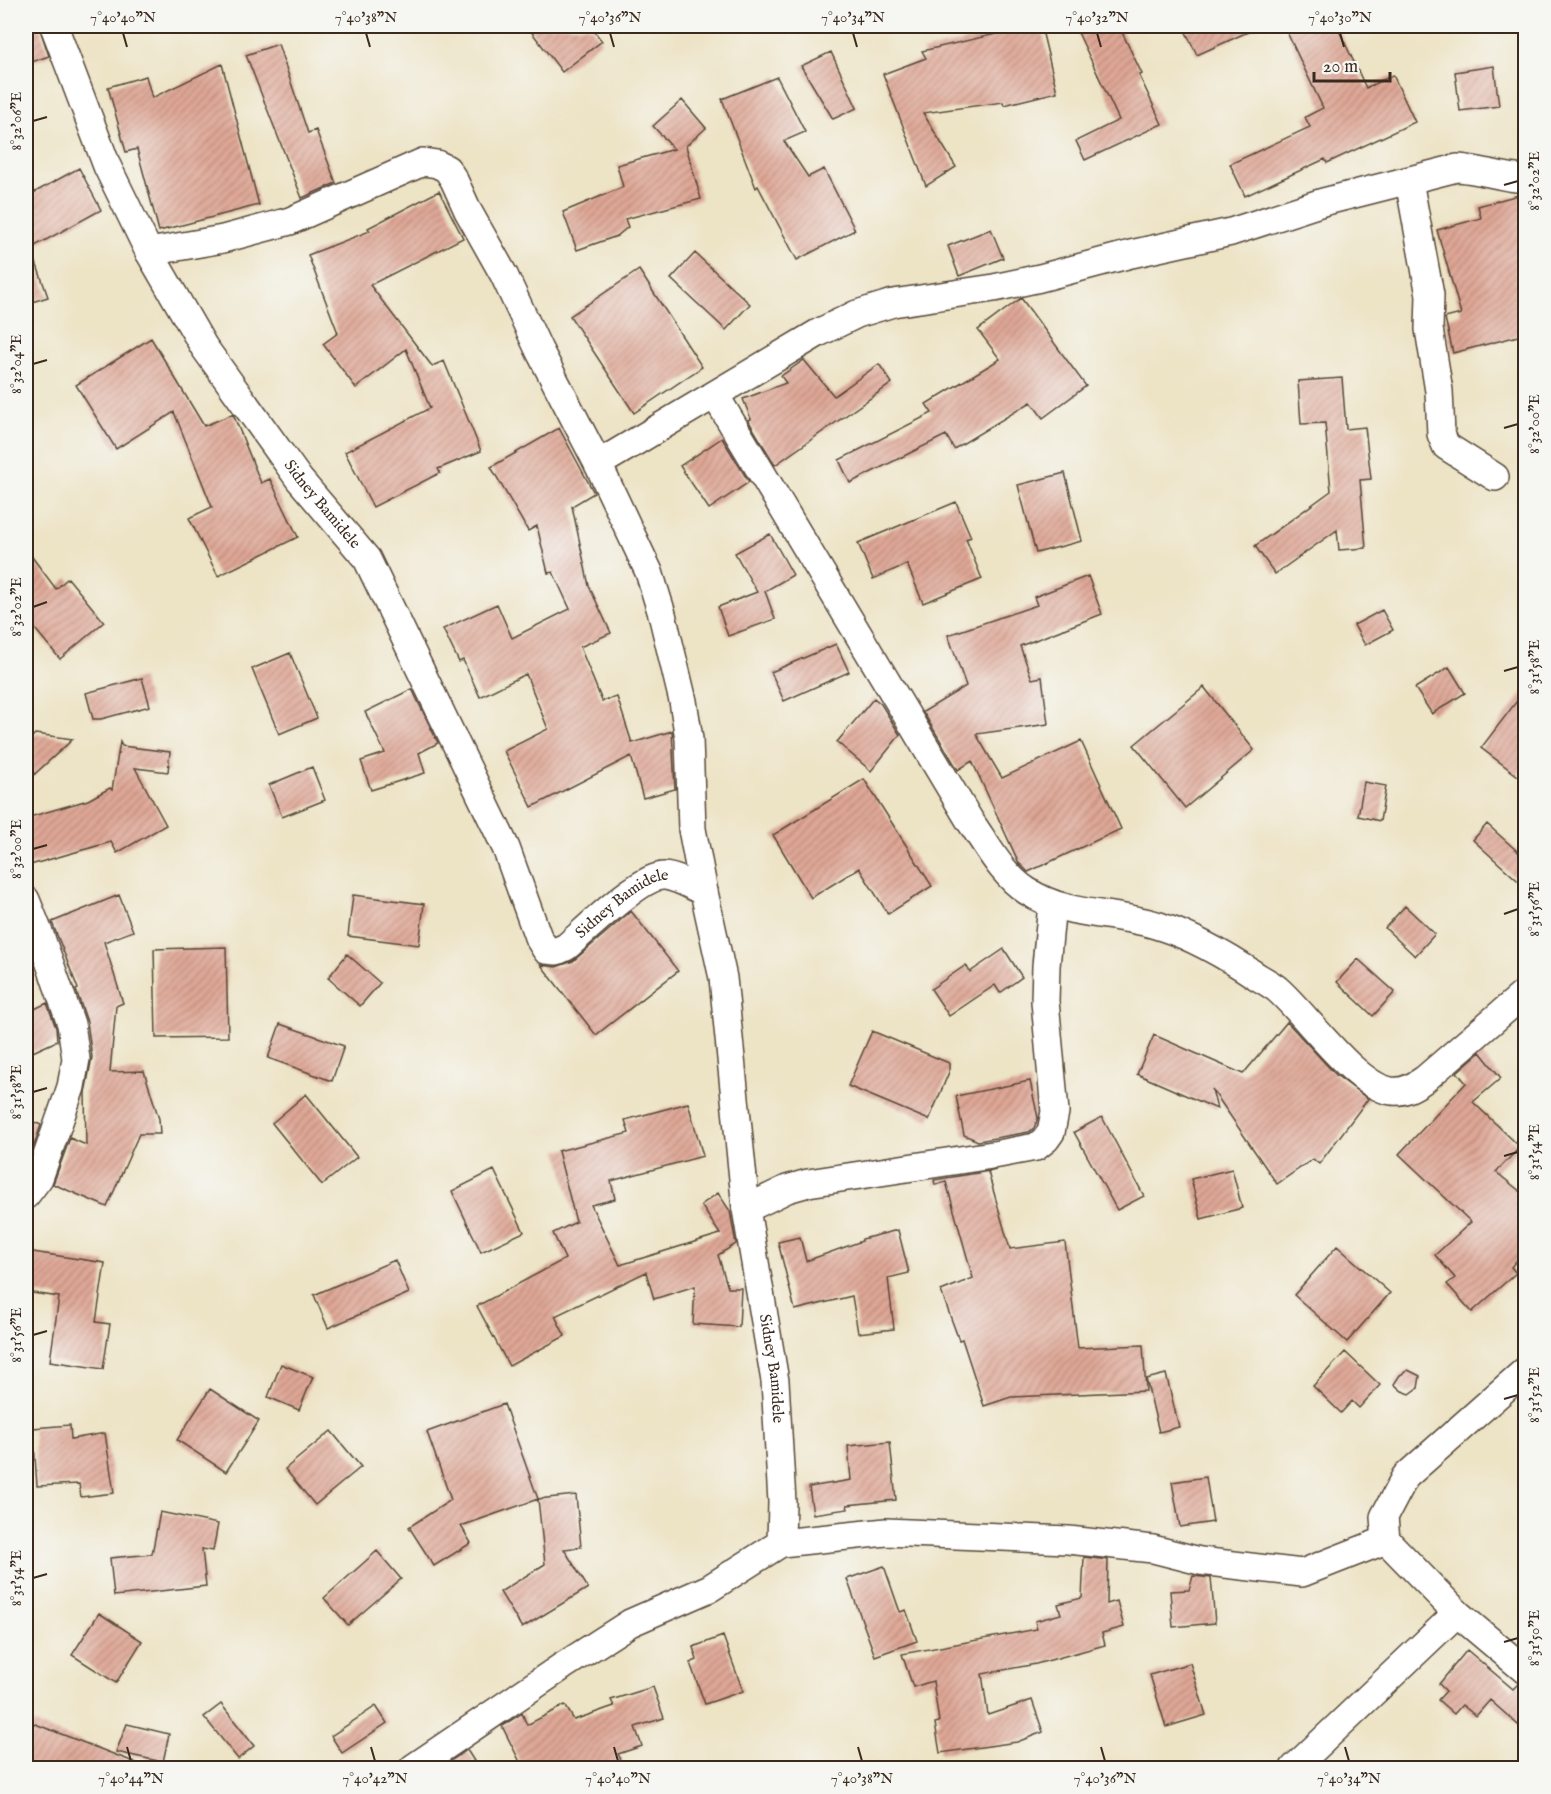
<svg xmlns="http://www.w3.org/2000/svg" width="1551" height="1794" font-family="'IM FELL English',serif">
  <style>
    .building { fill: url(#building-hatch) }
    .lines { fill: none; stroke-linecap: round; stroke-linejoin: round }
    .minor-casing { stroke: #564637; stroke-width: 30 }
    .minor { stroke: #fff; stroke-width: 27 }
    .ticks { fill: none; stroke: #3b2a1e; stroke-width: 2 }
    .labels { text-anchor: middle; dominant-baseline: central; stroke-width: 4.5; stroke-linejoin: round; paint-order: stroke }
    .street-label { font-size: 16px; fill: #3b2a1e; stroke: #f6f6f2 }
    .neatline { fill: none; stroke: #3b2a1e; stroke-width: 2 }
    .ticks-label { font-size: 15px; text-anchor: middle; fill: #3b2a1e }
  </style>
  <defs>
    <pattern id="building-hatch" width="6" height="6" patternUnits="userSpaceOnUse" patternTransform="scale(1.5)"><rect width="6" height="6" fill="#dfa796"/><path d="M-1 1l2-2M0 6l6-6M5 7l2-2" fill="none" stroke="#b6887a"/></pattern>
  </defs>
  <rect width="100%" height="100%" fill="#f6f6f2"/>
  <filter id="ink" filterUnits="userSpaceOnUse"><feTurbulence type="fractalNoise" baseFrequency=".0167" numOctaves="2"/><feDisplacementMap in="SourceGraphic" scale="12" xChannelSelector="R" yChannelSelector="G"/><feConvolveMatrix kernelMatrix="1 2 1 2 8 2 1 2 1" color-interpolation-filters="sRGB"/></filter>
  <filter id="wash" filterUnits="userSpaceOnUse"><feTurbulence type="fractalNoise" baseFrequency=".008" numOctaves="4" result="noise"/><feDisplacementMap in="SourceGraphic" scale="24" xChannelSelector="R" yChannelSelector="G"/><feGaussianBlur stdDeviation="1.35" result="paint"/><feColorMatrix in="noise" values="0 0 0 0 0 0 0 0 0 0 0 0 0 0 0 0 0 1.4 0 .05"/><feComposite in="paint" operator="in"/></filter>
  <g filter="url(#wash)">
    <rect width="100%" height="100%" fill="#ede3c5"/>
    <g id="blocks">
      <path class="building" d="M 26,26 L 39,26 L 49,56 L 26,64 Z
        M 527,26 L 590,26 L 602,41 L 562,72 Z
        M 1030,26 L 1041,26 L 1057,92 L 1004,105 L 1003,102 L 923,113 L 956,167 L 926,186 L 883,74 L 926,58 L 922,51 Z
        M 1075,26 L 1119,26 L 1142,74 L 1139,75 L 1162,124 L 1085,160 L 1076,141 L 1119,120 Z
        M 1183,26 L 1261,26 L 1197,55 Z
        M 1284,26 L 1337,26 L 1366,88 L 1393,75 L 1415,122 L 1327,163 L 1325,159 L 1245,196 L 1230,164 L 1310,127 L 1305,117 L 1323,108 Z
        M 278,44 L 308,133 L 316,130 L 336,183 L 302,198 L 246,55 Z
        M 831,52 L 857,108 L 833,119 L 801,66 Z
        M 222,64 L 259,205 L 159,231 L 137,149 L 126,152 L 108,87 L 146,76 L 152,98 Z
        M 1494,66 L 1499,106 L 1460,111 L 1455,72 Z
        M 777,77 L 805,132 L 784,141 L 808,177 L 824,169 L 855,230 L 797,260 L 758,186 L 756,188 L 722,99 Z
        M 682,100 L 706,128 L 686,146 L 701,199 L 625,219 L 628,227 L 617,236 L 577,250 L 563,212 L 623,187 L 617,165 L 674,149 L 653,126 Z
        M 79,168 L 101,210 L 31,248 L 48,297 L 26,304 L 26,197 Z
        M 439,191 L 463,238 L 370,285 L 432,366 L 444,361 L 481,451 L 438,469 L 440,473 L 373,507 L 345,452 L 430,408 L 406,349 L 356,388 L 323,344 L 338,333 L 308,255 L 370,231 L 368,228 Z
        M 1522,194 L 1526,195 L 1526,334 L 1453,353 L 1445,318 L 1461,314 L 1437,230 L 1481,218 L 1478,206 Z
        M 991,229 L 1003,258 L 959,276 L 948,246 Z
        M 695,253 L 750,304 L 726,330 L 671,279 Z
        M 639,270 L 702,367 L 634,413 L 570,316 Z
        M 1021,298 L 1086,386 L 1043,418 L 1031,402 L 954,449 L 946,435 L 850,483 L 839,460 L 932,413 L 926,404 L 1000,359 L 978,330 Z
        M 151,338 L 204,426 L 233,414 L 261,483 L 270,479 L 298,537 L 218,576 L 189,518 L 212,507 L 174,412 L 116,449 L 76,385 Z
        M 804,360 L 834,396 L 879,364 L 892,383 L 775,465 L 748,420 L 751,419 L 743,399 L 786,383 L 781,376 Z
        M 1342,378 L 1346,429 L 1365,427 L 1371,479 L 1360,480 L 1366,548 L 1339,550 L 1337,530 L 1275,574 L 1255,546 L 1331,491 L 1325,423 L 1301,424 L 1298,381 Z
        M 559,428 L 594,493 L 572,506 L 589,586 L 611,633 L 580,647 L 602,701 L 617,697 L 632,743 L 672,731 L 675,789 L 643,798 L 631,756 L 532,807 L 504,751 L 548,729 L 526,674 L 480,697 L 463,660 L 459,662 L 443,629 L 497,604 L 512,638 L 570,609 L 553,572 L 548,573 L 537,526 L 528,531 L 491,467 Z
        M 722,438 L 749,482 L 709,509 L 680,466 Z
        M 1065,473 L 1082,541 L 1036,553 L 1018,485 Z
        M 956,502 L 971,537 L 966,539 L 982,579 L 923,603 L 907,564 L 873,579 L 858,543 Z
        M 770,534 L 793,575 L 765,591 L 775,619 L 728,636 L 718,607 L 757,592 L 735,553 Z
        M 26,549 L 56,589 L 68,578 L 104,622 L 60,659 L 26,618 Z
        M 1088,576 L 1102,614 L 1020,646 L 1032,679 L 1042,677 L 1048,724 L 976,734 L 1002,778 L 1081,741 L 1121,829 L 1028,872 L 1019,863 L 972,761 L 958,770 L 923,712 L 966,686 L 948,635 L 1037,605 L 1034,597 Z
        M 1382,610 L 1393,630 L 1365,645 L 1354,625 Z
        M 836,644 L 849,672 L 784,701 L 771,672 Z
        M 290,653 L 317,718 L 279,734 L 252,669 Z
        M 1449,667 L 1465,693 L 1432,714 L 1415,688 Z
        M 142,678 L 150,706 L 101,719 L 93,719 L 86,693 Z
        M 1204,687 L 1254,750 L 1185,808 L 1134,745 Z
        M 412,689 L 438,743 L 419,753 L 425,773 L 371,790 L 361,761 L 385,753 L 365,712 Z
        M 1526,689 L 1526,765 L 1518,776 L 1481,748 Z
        M 874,698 L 881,704 L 900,735 L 871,771 L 837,742 Z
        M 35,734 L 73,739 L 26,782 L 26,743 Z
        M 120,742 L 122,746 L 170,752 L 168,772 L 135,768 L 166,825 L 117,853 L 111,842 L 30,865 L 26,849 L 26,818 L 88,800 L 110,788 L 112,790 Z
        M 312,767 L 325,800 L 282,817 L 269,785 Z
        M 864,779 L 932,886 L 888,914 L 859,868 L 811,898 L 773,835 Z
        M 1364,782 L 1386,786 L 1380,821 L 1358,816 Z
        M 1487,824 L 1526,859 L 1526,888 L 1473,840 Z
        M 119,895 L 133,931 L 104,942 L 123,1003 L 116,1006 L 110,1072 L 144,1071 L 159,1119 L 160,1134 L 139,1134 L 107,1207 L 53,1184 L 70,1138 L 86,1145 L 85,1093 L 92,1057 L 87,1022 L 76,990 L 78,989 L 52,922 Z
        M 353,895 L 424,904 L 419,945 L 348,936 Z
        M 1405,906 L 1435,934 L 1415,956 L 1385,928 Z
        M 631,911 L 678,971 L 596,1035 L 541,965 L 556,967 L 573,961 Z
        M 226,947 L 228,1037 L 156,1038 L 154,949 Z
        M 1004,949 L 1022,977 L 1000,993 L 995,985 L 949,1016 L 931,989 L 966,965 L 970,972 Z
        M 347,954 L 380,983 L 360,1006 L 328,978 Z
        M 1358,959 L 1395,992 L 1373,1016 L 1337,982 Z
        M 47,1003 L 56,1028 L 57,1041 L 26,1055 L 26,1013 Z
        M 1287,1022 L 1336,1075 L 1368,1099 L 1319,1164 L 1313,1159 L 1277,1184 L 1212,1089 L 1217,1109 L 1137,1074 L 1154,1035 L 1243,1074 Z
        M 280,1024 L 344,1046 L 332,1081 L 268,1058 Z
        M 872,1031 L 949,1063 L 949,1072 L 929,1120 L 848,1086 Z
        M 1480,1052 L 1501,1078 L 1473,1102 L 1520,1147 L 1496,1172 L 1526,1196 L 1526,1249 L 1511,1267 L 1516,1273 L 1472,1312 L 1447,1284 L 1455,1278 L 1435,1255 L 1471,1222 L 1399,1154 L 1466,1083 L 1457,1072 Z
        M 1030,1081 L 1038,1118 L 1034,1128 L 1029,1132 L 978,1141 L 964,1135 L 956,1096 Z
        M 306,1094 L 357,1157 L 322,1185 L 272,1123 Z
        M 688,1103 L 703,1156 L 611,1181 L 615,1199 L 591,1205 L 620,1265 L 720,1234 L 701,1205 L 718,1193 L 730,1211 L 736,1244 L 718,1255 L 728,1288 L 741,1288 L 739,1327 L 693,1324 L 695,1286 L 654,1299 L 646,1272 L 555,1316 L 565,1336 L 509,1366 L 477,1306 L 565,1259 L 553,1233 L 576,1222 L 558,1151 L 629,1133 L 625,1120 Z
        M 1102,1117 L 1144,1196 L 1117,1210 L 1074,1132 Z
        M 26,1119 L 41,1125 L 26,1169 Z
        M 1232,1169 L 1242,1208 L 1201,1219 L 1191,1179 Z
        M 494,1170 L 524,1232 L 481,1252 L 452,1191 Z
        M 996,1170 L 988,1172 L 1010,1249 L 1065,1242 L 1078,1348 L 1143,1345 L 1146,1391 L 1011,1397 L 984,1406 L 962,1339 L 959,1340 L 941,1291 L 973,1278 L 946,1182 L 935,1185 L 934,1180 Z
        M 898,1230 L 909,1273 L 888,1278 L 894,1329 L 858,1333 L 852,1296 L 795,1310 L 778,1242 L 800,1237 L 806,1261 L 862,1241 L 862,1239 Z
        M 1337,1246 L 1390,1293 L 1347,1342 L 1294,1295 Z
        M 26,1251 L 105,1263 L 96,1322 L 110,1324 L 103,1369 L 50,1361 L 59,1297 L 26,1292 Z
        M 395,1260 L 409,1293 L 328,1328 L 314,1295 Z
        M 1345,1352 L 1380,1385 L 1359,1408 L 1352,1401 L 1341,1413 L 1313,1386 Z
        M 281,1364 L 313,1377 L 299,1410 L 268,1397 Z
        M 1408,1370 L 1420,1376 L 1418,1388 L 1410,1394 L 1402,1391 L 1394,1384 L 1400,1375 Z
        M 1166,1374 L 1179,1427 L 1159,1432 L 1146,1379 Z
        M 210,1389 L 259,1421 L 226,1472 L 177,1440 Z
        M 504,1404 L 538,1499 L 461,1526 L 471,1543 L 434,1566 L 409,1527 L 451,1500 L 427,1432 Z
        M 70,1425 L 71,1439 L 105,1433 L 114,1493 L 81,1497 L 79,1484 L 37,1486 L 33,1428 Z
        M 331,1431 L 361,1467 L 315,1505 L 285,1469 Z
        M 890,1442 L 896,1500 L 847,1505 L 848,1509 L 813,1514 L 809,1487 L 851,1480 L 848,1446 Z
        M 1206,1477 L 1213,1522 L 1180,1527 L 1172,1482 Z
        M 576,1495 L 581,1547 L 564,1549 L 588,1588 L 522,1628 L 500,1592 L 545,1564 L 538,1499 Z
        M 160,1512 L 218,1524 L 213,1551 L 202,1549 L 206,1586 L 114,1596 L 110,1558 L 152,1554 Z
        M 377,1551 L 401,1579 L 348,1625 L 324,1598 Z
        M 1084,1557 L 1108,1560 L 1107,1604 L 1117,1601 L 1124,1627 L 1102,1633 L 1105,1645 L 1036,1664 L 982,1674 L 988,1715 L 1032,1700 L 1043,1732 L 1017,1742 L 940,1753 L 935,1723 L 939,1722 L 933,1681 L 913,1687 L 902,1654 L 1037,1629 L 1035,1621 L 1061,1614 L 1058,1604 L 1082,1598 Z
        M 884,1566 L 900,1612 L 906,1610 L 917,1641 L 875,1656 L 847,1579 Z
        M 1193,1576 L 1211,1578 L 1215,1623 L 1173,1627 L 1170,1591 L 1189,1590 Z
        M 99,1613 L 142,1641 L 116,1683 L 72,1655 Z
        M 723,1636 L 743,1691 L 705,1704 L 690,1663 L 697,1660 L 693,1647 Z
        M 1467,1650 L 1513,1689 L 1518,1684 L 1526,1686 L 1526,1732 L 1490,1700 L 1476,1716 L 1462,1705 L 1454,1714 L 1438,1700 L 1446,1691 L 1439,1684 Z
        M 1190,1663 L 1206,1715 L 1166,1727 L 1150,1675 Z
        M 653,1687 L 664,1718 L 635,1727 L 642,1746 L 618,1754 L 621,1760 L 605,1768 L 523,1768 L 502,1726 L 522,1713 L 527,1725 L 565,1705 L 574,1720 L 614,1706 L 611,1700 Z
        M 221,1704 L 254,1746 L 238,1759 L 204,1717 Z
        M 376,1706 L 387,1723 L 342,1753 L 331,1736 Z
        M 30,1722 L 147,1767 L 147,1768 L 40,1768 L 26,1763 L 26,1734 Z
        M 127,1724 L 169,1734 L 163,1762 L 116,1752 Z
        M 467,1750 L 474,1761 L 463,1768 L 440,1768 Z"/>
    </g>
  </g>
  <g filter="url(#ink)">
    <use href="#blocks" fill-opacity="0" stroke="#564637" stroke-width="1.5"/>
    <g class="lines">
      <g class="minor-casing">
        <g id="minor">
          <path id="s1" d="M 54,26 L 107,166 L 149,252 L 204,347 L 299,479 L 367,559 L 506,848 L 538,937 L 546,950 L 557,951 L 566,947 C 585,931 642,874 665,876 C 679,878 692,886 704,892 L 723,978 L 746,1209 L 775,1381 L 782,1502 L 781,1543 L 710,1588 L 630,1623 L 563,1666 L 413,1768"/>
          <path d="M 1409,181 L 1430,295 L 1429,329 L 1439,391 L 1441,434 L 1446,446 L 1495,477"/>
          <path d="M 149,252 L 223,239 L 290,221 L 423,162 L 437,164 L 447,169 L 454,180 L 468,211 L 504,275 L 539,350 L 598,464"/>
          <path d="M 715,395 L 970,821 C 987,845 1002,875 1027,891 C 1068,918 1117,911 1162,927 C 1196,938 1228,957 1258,977 C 1265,981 1272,985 1277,989 C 1306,1014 1355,1086 1391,1091 C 1404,1093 1415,1086 1425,1079 L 1526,992"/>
          <path d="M 704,892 L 692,829 L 689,739 L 683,701 L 662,614 L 649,572 L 598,464 L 818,333 L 857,314 L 893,303 L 994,288 L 1040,278 L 1131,254 L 1231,232 L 1323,202 L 1457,168 C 1480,169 1502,178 1526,179"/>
          <path d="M 26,900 L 40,935 L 71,1024 L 76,1059 L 71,1087 L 55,1133 L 39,1178 L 26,1195"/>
          <path d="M 746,1209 L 787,1189 L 808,1183 L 999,1154 L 1036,1147 L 1046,1139 L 1051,1132 L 1055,1112 L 1045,1001 L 1046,966 L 1052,904"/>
          <path d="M 1526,1370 L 1405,1477 L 1384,1517 L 1386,1540 L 1457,1613 L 1526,1671"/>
          <path d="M 781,1543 L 886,1532 L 1068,1540 L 1153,1549 L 1200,1561 L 1302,1573 L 1386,1540"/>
          <path d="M 1294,1768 L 1457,1613"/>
        </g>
      </g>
      <use href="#minor" class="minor"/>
    </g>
  </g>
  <path class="ticks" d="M 123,33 L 127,47M 366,33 L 370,47M 610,33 L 614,47M 853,33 L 857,47M 1097,33 L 1101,47M 1340,33 L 1344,47M 33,121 L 47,117M 1504,185 L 1518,181M 33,364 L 47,360M 1504,428 L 1518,424M 33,607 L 47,602M 1504,671 L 1518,667M 33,849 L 47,845M 1504,914 L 1518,909M 33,1092 L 47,1088M 1504,1156 L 1518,1152M 33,1335 L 47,1331M 1504,1399 L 1518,1395M 33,1578 L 47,1574M 1504,1642 L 1518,1638M 127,1747 L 131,1761M 371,1747 L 375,1761M 614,1747 L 618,1761M 858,1747 L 862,1761M 1101,1747 L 1105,1761M 1345,1747 L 1349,1761"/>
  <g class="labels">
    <g class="street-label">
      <text stroke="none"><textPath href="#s1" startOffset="552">Sidney Bamidele</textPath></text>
      <text stroke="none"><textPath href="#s1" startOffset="1146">Sidney Bamidele</textPath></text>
      <text stroke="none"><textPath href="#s1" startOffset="1722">Sidney Bamidele</textPath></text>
    </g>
  </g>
  <rect width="1551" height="1794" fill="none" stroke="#f6f6f2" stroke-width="66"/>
  <path d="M1314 72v9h76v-9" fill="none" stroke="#3b2a1e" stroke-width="3"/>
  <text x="1323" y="72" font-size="18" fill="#3b2a1e" stroke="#f6f6f2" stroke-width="4.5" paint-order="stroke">20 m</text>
  <rect x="33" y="33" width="1485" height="1728" class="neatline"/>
  <g class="ticks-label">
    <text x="123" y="22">7°40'40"N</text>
    <text x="366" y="22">7°40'38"N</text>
    <text x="610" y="22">7°40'36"N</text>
    <text x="853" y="22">7°40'34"N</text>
    <text x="1097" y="22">7°40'32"N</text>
    <text x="1340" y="22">7°40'30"N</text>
    <text transform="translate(16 121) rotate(-90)" y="5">8°32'06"E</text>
    <text transform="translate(1534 181) rotate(-90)" y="5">8°32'02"E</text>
    <text transform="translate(16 364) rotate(-90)" y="5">8°32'04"E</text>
    <text transform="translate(1534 424) rotate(-90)" y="5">8°32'00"E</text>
    <text transform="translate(16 607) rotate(-90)" y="5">8°32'02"E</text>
    <text transform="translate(1534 667) rotate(-90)" y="5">8°31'58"E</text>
    <text transform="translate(16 849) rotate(-90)" y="5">8°32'00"E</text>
    <text transform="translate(1534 909) rotate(-90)" y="5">8°31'56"E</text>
    <text transform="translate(16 1092) rotate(-90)" y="5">8°31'58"E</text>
    <text transform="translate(1534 1152) rotate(-90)" y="5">8°31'54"E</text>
    <text transform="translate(16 1335) rotate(-90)" y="5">8°31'56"E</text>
    <text transform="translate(1534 1395) rotate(-90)" y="5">8°31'52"E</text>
    <text transform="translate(16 1578) rotate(-90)" y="5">8°31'54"E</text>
    <text transform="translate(1534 1638) rotate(-90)" y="5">8°31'50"E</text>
    <text x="131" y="1783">7°40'44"N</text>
    <text x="375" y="1783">7°40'42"N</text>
    <text x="618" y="1783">7°40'40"N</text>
    <text x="862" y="1783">7°40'38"N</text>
    <text x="1105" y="1783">7°40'36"N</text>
    <text x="1349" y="1783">7°40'34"N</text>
  </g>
</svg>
